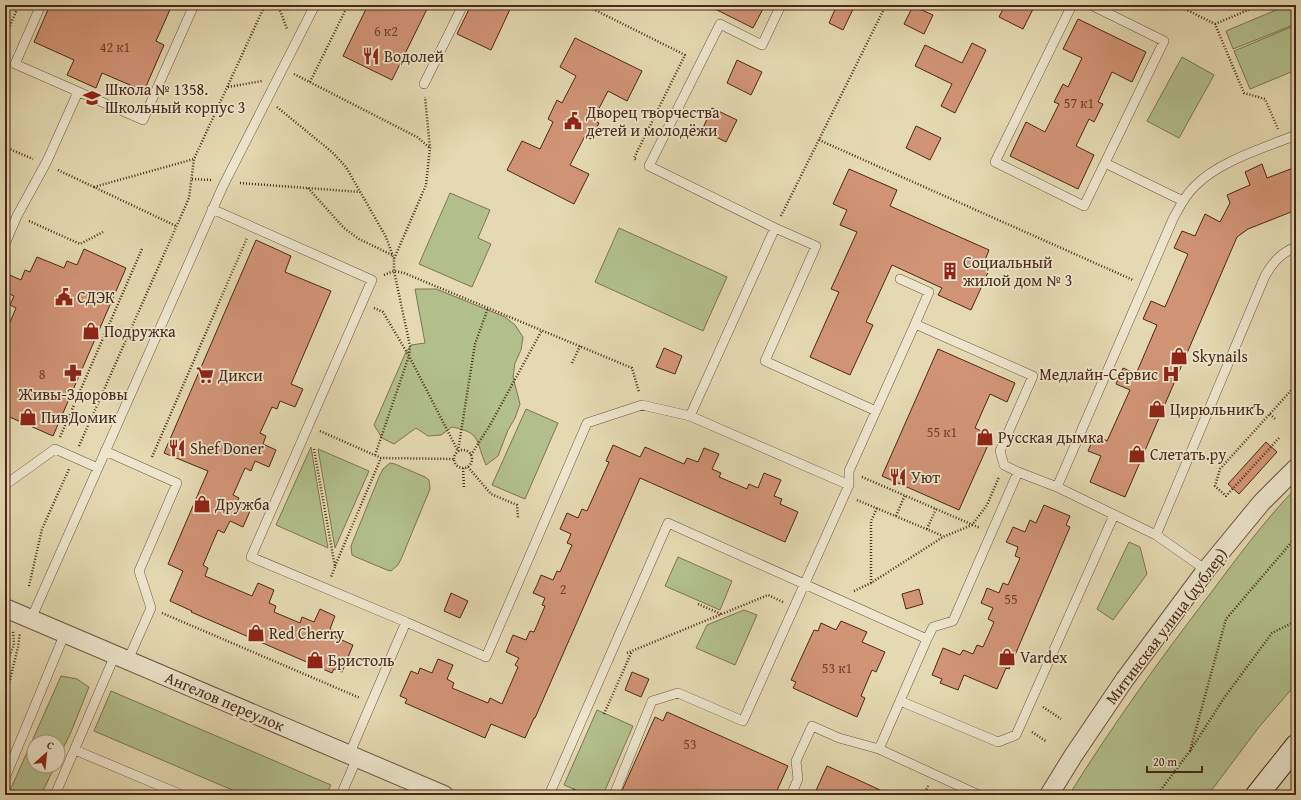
<svg xmlns="http://www.w3.org/2000/svg" width="1301" height="800" font-family="'Gentium Book Plus',serif">
  <style>
    .green { fill: #b2bf8d; stroke: #7e7452 }
    .building { fill: #d29477; stroke: #4a2817 }
    .lines { fill: none; stroke-linecap: round; stroke-linejoin: round }
    .lane-casing { stroke: #70543e; stroke-width: 10 }
    .street-casing { stroke: #70543e; stroke-width: 20 }
    .secondary-casing { stroke: #4a2817; stroke-width: 24 }
    .path { stroke: #4a2817; stroke-width: 2.5; stroke-dasharray: 1 2; stroke-linecap: butt }
    .lane { stroke: #ede6cd; stroke-width: 9 }
    .street { stroke: #ede6cd; stroke-width: 18 }
    .secondary { stroke: #ede6cd; stroke-width: 22 }
    .labels { text-anchor: middle; dominant-baseline: central; stroke-width: 3.5; stroke-linejoin: round; paint-order: stroke }
    .number-label { font-size: 14px; fill: #6c432f }
    .poi-label { font-size: 16px; fill: #4a2817; stroke: #ede6cd; text-anchor: start }
    .street-label { font-size: 16px; fill: #4a2817; stroke: #ede6cd }
  </style>
  <rect width="100%" height="100%" fill="#e4d9b2"/>
  <filter id="stains"><feTurbulence type="fractalNoise" baseFrequency=".005" numOctaves="4"/><feColorMatrix values="0 0 0 0 .2 0 0 0 0 .09 0 0 0 0 .02 0 0 0 .5 -.17"/></filter>
  <radialGradient id="worn" r=".72"><stop offset=".6" stop-color="#630" stop-opacity="0"/><stop offset="1" stop-color="#630" stop-opacity=".3"/></radialGradient>
  <path class="green" d="M 1288,5 L 1293,5 L 1296,12 L 1296,24 L 1233,49 L 1226,31 Z
    M 1296,25 L 1296,70 L 1250,89 L 1234,51 Z
    M 1182,57 L 1214,75 L 1179,138 L 1147,121 Z
    M 450,193 L 490,210 L 478,238 L 491,244 L 472,287 L 419,264 Z
    M 619,228 L 727,277 L 703,331 L 595,282 Z
    M 415,289 L 436,289 L 505,317 L 515,325 L 523,337 L 521,350 L 515,363 L 513,377 L 520,404 L 515,418 L 508,430 L 498,456 L 486,465 C 475,440 482,433 452,427 L 441,435 L 428,436 L 416,428 L 394,444 L 382,438 L 374,425 L 406,352 L 411,345 L 425,343 Z
    M 526,409 L 558,423 L 525,499 L 492,485 Z
    M 311,447 L 328,548 L 276,525 Z
    M 318,449 L 369,471 L 335,548 Z
    M 390,463 L 395,464 L 425,477 L 429,480 L 430,489 L 402,557 L 398,565 L 391,571 L 387,570 L 356,557 L 352,555 L 351,546 L 379,477 L 383,469 Z
    M 1296,488 L 1296,684 L 1259,727 L 1208,795 L 1069,795 C 1112,726 1160,659 1210,594 C 1237,558 1264,521 1296,488 Z
    M 1129,542 L 1140,547 L 1147,574 L 1113,620 L 1097,609 Z
    M 678,557 L 732,581 L 720,610 L 665,586 Z
    M 744,610 L 757,615 L 735,665 L 696,648 L 707,625 Z
    M 61,676 L 77,679 L 89,687 L 71,732 L 58,759 L 58,742 L 34,742 L 34,766 L 55,766 L 41,795 L 8,795 Z
    M 111,691 L 331,785 L 326,795 L 244,795 L 94,731 Z
    M 597,710 L 633,726 L 603,795 L 588,795 L 564,785 Z"/>
  <path class="building" d="M 50,5 L 172,5 L 156,41 L 164,45 L 144,91 L 102,73 L 96,88 L 67,75 L 74,60 L 34,42 Z
    M 368,5 L 429,5 L 392,80 L 343,56 Z
    M 471,5 L 512,5 L 491,50 L 457,34 Z
    M 707,5 L 765,5 L 753,28 Z
    M 837,5 L 855,5 L 843,30 L 829,23 Z
    M 1005,5 L 1035,5 L 1023,29 L 999,17 Z
    M 913,6 L 933,15 L 924,34 L 904,24 Z
    M 1078,19 L 1146,52 L 1132,82 L 1112,72 L 1098,102 L 1103,104 L 1094,122 L 1089,119 L 1076,146 L 1094,155 L 1078,189 L 1010,156 L 1026,122 L 1045,132 L 1059,104 L 1054,102 L 1063,84 L 1068,87 L 1082,58 L 1063,49 Z
    M 575,38 L 642,71 L 627,101 L 608,91 L 593,120 L 599,123 L 591,139 L 585,136 L 570,165 L 589,174 L 574,204 L 507,170 L 522,141 L 540,149 L 553,122 L 548,119 L 557,100 L 562,103 L 576,76 L 560,67 Z
    M 972,43 L 986,50 L 955,113 L 941,106 L 952,84 L 915,66 L 925,45 L 962,63 Z
    M 737,60 L 762,72 L 751,95 L 727,83 Z
    M 712,108 L 737,120 L 726,142 L 702,130 Z
    M 916,126 L 941,138 L 930,160 L 906,148 Z
    M 1262,164 L 1267,178 L 1296,167 L 1296,210 L 1248,229 L 1237,237 L 1125,497 L 1090,482 L 1101,456 L 1088,451 L 1095,435 L 1107,441 L 1130,390 L 1116,384 L 1123,368 L 1136,374 L 1157,325 L 1143,319 L 1151,301 L 1165,307 L 1188,254 L 1174,248 L 1182,231 L 1195,236 L 1205,214 L 1220,222 L 1230,203 L 1227,195 L 1250,185 L 1245,172 Z
    M 849,169 L 897,190 L 890,206 L 989,250 L 983,265 L 990,268 L 971,310 L 938,295 L 942,288 L 892,265 L 866,322 L 873,325 L 850,375 L 810,357 L 839,292 L 831,289 L 857,232 L 840,225 L 847,210 L 833,204 Z
    M 256,240 L 291,256 L 285,272 L 331,291 L 291,384 L 303,389 L 295,407 L 280,401 L 277,409 L 272,407 L 260,433 L 266,436 L 263,444 L 276,450 L 269,467 L 255,461 L 251,471 L 245,468 L 233,495 L 239,498 L 236,505 L 250,511 L 243,527 L 230,521 L 224,533 L 218,530 L 203,565 L 208,568 L 205,576 L 252,596 L 258,583 L 274,590 L 269,603 L 276,606 L 274,612 L 300,623 L 302,617 L 314,622 L 320,609 L 335,616 L 330,629 L 337,632 L 335,637 L 353,645 L 342,672 L 334,669 L 332,673 L 191,612 L 192,611 L 170,601 L 183,571 L 168,564 L 208,471 L 164,453 Z
    M 84,249 L 126,268 L 53,436 L 5,415 L 5,334 L 16,308 L 10,305 L 14,296 L 5,292 L 5,273 L 21,280 L 25,270 L 30,272 L 37,257 L 64,268 L 67,261 L 77,265 Z
    M 664,348 L 682,356 L 675,374 L 656,367 Z
    M 938,349 L 1015,383 L 1007,402 L 990,394 L 975,428 L 992,436 L 959,510 L 882,476 Z
    M 1266,442 L 1277,452 L 1239,494 L 1228,484 Z
    M 613,445 L 640,457 L 645,447 L 684,464 L 687,458 L 698,462 L 704,448 L 719,454 L 712,469 L 721,473 L 719,477 L 747,489 L 749,484 L 758,488 L 764,473 L 781,480 L 774,496 L 782,499 L 780,504 L 798,512 L 785,542 L 640,478 L 535,718 L 534,718 L 525,738 L 491,724 L 485,738 L 405,703 L 407,699 L 400,696 L 411,671 L 418,674 L 420,668 L 432,673 L 438,659 L 453,665 L 447,679 L 454,683 L 452,688 L 488,703 L 490,698 L 502,704 L 518,667 L 515,665 L 519,658 L 506,652 L 513,635 L 526,640 L 530,631 L 534,632 L 545,606 L 542,605 L 545,598 L 533,593 L 537,585 L 541,575 L 553,580 L 557,571 L 560,572 L 572,545 L 567,543 L 571,534 L 560,529 L 567,513 L 578,518 L 582,509 L 587,511 L 609,462 L 606,461 Z
    M 1044,505 L 1070,516 L 1066,525 L 1070,527 L 1009,669 L 1006,668 L 997,689 L 964,675 L 958,690 L 940,683 L 942,679 L 932,675 L 943,648 L 960,655 L 963,650 L 973,654 L 977,645 L 983,647 L 994,622 L 988,619 L 993,608 L 981,603 L 984,596 L 987,588 L 999,593 L 1003,583 L 1008,585 L 1020,558 L 1015,556 L 1018,547 L 1006,542 L 1010,534 L 1013,527 L 1025,532 L 1030,520 L 1036,523 Z
    M 919,589 L 923,604 L 906,609 L 902,594 Z
    M 451,593 L 468,601 L 460,618 L 444,611 Z
    M 841,621 L 867,632 L 862,642 L 885,652 L 876,672 L 872,670 L 861,696 L 865,698 L 857,717 L 793,688 L 796,682 L 791,680 L 814,630 L 818,631 L 821,623 L 836,630 Z
    M 632,672 L 649,679 L 641,697 L 625,690 Z
    M 667,712 L 788,766 L 775,795 L 620,795 L 655,717 L 663,721 Z
    M 827,766 L 854,778 L 891,795 L 814,795 Z"/>
  <g class="lines">
    <g class="lane-casing">
      <path id="lane" d="M 41,5 L 15,64 L 143,120 L 194,5
        M 781,5 L 762,45 L 720,24 L 649,166 L 775,228 L 816,246 L 765,361 L 876,411
        M 1072,5 L 995,162 L 1084,206 L 1164,41 L 1091,5
        M 424,84 L 463,5
        M 1105,163 L 1183,201
        M 212,209 L 372,280 L 251,557 L 406,622
        M 5,244 L 17,216 L 47,161 L 78,92
        M 900,279 L 929,292 L 915,324
        M 690,416 L 775,228
        M 105,451 L 177,483 L 139,571 L 151,608 L 128,660
        M 5,485 L 55,449 L 98,468
        M 1057,487 L 1173,219 C 1179,208 1185,195 1195,186 C 1219,161 1264,148 1296,135
        M 1156,535 L 1265,276 C 1272,263 1282,252 1296,247
        M 31,619 L 223,186 L 315,5
        M 927,639 L 879,749 L 979,795
        M 900,701 L 998,742 L 1016,735 L 1114,515
        M 75,750 L 182,795
        M 349,755 L 406,622 L 486,657 L 587,423 L 642,405 L 690,416 L 849,485
        M 5,778 L 65,633
        M 792,793 L 798,779 L 796,761 L 812,726 L 839,738 L 879,749
        M 55,795 L 115,655
        M 341,795 L 357,758
        M 549,795 L 668,523 L 927,639 L 933,627 L 953,621 L 1018,472 L 1057,487 L 1156,535 L 1206,570
        M 614,795 L 652,701 L 678,693 L 743,721 L 849,485 L 849,471 L 915,324 L 1033,376 L 1000,451 L 1004,465 L 1018,472"/>
    </g>
    <g class="street-casing">
      <path id="street" d="M 5,608 L 444,795
        M 1049,795 L 1073,756 L 1125,679 L 1206,570 L 1262,502 L 1296,468"/>
    </g>
    <g class="secondary-casing">
      <path id="secondary" d="M 1257,795 L 1296,746"/>
    </g>
    <path class="path" d="M 278,5 L 287,29
      M 585,5 L 685,55 L 634,158 L 636,160
      M 1177,5 L 1215,24 L 1244,93 L 1265,99 L 1278,129
      M 1215,24 L 1260,5
      M 5,37 L 19,5
      M 294,74 L 417,137 L 430,148
      M 310,82 L 348,5
      M 228,87 L 262,81
      M 277,107 L 332,152 L 346,167 L 386,237 L 394,259
      M 819,140 L 1133,280
      M 5,147 L 33,159
      M 58,170 L 176,226
      M 192,179 L 211,180
      M 240,183 L 360,192
      M 94,187 L 194,159
      M 308,188 L 344,228 L 359,239 L 392,255
      M 781,216 L 886,5
      M 29,221 L 80,244 L 103,232
      M 384,275 L 394,271 L 404,273 L 632,368 L 639,392
      M 374,308 L 383,312 L 409,356 L 458,451 L 475,344 L 488,308
      M 572,363 L 580,346
      M 1270,414 L 1276,420
      M 1294,422 L 1296,420
      M 320,431 L 381,458 L 454,459
      M 60,437 L 142,249
      M 1279,438 L 1226,496 L 1215,486 L 1220,469 L 1296,385
      M 79,446 L 189,198 L 194,159 L 265,5
      M 314,449 L 335,567 L 331,577
      M454 459a9 9 0 1 1 18 0a9 9 0 1 1-18 0Z
      M 375,455 L 409,356 L 410,346 L 394,271 L 394,259 L 426,185 L 430,148 L 425,97
      M 471,455 L 490,425 L 542,330
      M 152,457 L 247,238
      M 468,467 L 491,494 L 517,505 L 518,518
      M 463,468 L 464,488
      M 862,477 L 980,528
      M 857,500 L 943,536
      M 896,516 L 905,495
      M 927,529 L 936,509
      M 335,566 L 381,458
      M 871,583 L 871,521 L 877,508
      M 29,586 L 42,529 L 69,469
      M 854,591 L 871,583 L 943,537 L 972,525 L 987,505 L 999,477
      M 698,604 L 721,614
      M 162,613 L 360,698
      M 627,653 L 768,595 L 783,602
      M 5,667 L 14,645 L 13,631
      M 5,700 L 18,647 L 20,633
      M 1043,707 L 1061,719
      M 604,714 L 632,651
      M 1032,732 L 1047,742
      M 35,740 L 41,742
      M 1190,751 L 1226,619 L 1296,537
      M 571,795 L 574,789
      M 924,795 L 928,786
      M 1157,795 L 1190,751 L 1224,698 L 1272,633 L 1296,621"/>
    <use href="#lane" class="lane"/>
    <use href="#street" class="street"/>
    <use href="#secondary" class="secondary"/>
  </g>
  <defs>
    <g id="restaurant-bare" transform="scale(1.38)"><path d="M-5-6h1v4h1v-4h1v4h1v-4h1v5L-1.5 .5V6h-2V.5L-5-1ZM5-6V6H3V1.5H1.5Q1.5-4 5-6Z" fill="#8f2418" stroke="#ede6cd" stroke-width="2.5" paint-order="stroke"/></g>
    <g id="school-bare" transform="scale(1.38)"><path d="M0-5L7-2L0 1L-7-2ZM-4 1L0 2.5L4 1V4Q0 6-4 4Z" fill="#8f2418" stroke="#ede6cd" stroke-width="2.5" paint-order="stroke"/></g>
    <g id="civic-bare" transform="scale(1.38)"><path d="M-.6-6.5H3V-4.5H.6V-3L4-1V1h2V6H-6V1h2V-1L-.6-3ZM-1.2 2.5V6h2.4V2.5Z" fill="#8f2418" stroke="#ede6cd" stroke-width="2.5" paint-order="stroke"/></g>
    <g id="building-bare" transform="scale(1.38)"><path d="M-4-6H4V6H1V3H-1V6H-4ZM-2.5-4.3h1.7v1.8h-1.7ZM.8-4.3h1.7v1.8H.8ZM-2.5-1h1.7V.8h-1.7ZM.8-1h1.7V.8H.8Z" fill="#8f2418" stroke="#ede6cd" stroke-width="2.5" paint-order="stroke"/></g>
    <g id="shop-bare" transform="scale(1.38)"><path d="M-5-2.5h2.3a2.7 3.5 0 0 1 5.4 0H5L5.5 6h-11ZM-1.5-2.5h3a1.5 2.3 0 0 0-3 0Z" fill="#8f2418" stroke="#ede6cd" stroke-width="2.5" paint-order="stroke"/></g>
    <g id="pharmacy-bare" transform="scale(1.38)"><path d="M-2-6h4v4h4v4h-4v4h-4v-4h-4v-4h4Z" fill="#8f2418" stroke="#ede6cd" stroke-width="2.5" paint-order="stroke"/></g>
    <g id="hospital-bare" transform="scale(1.38)"><path d="M-5-5h3v3.5h4V-5h3V5h-3V1.5h-4V5h-3Z" fill="#8f2418" stroke="#ede6cd" stroke-width="2.5" paint-order="stroke"/></g>
    <g id="supermarket-bare" transform="scale(1.38)"><path d="M-6-5.5h2.5l.6 2H6L4.5 2H-2.5L-4.4-4H-6ZM-1.5 3.2a1.3 1.3 0 1 0 .1 0ZM3 3.2a1.3 1.3 0 1 0 .1 0Z" fill="#8f2418" stroke="#ede6cd" stroke-width="2.5" paint-order="stroke"/></g>
  </defs>
  <g fill-rule="evenodd">
    <use href="#restaurant-bare" x="371" y="56"/>
    <use href="#school-bare" x="92" y="98"/>
    <use href="#civic-bare" x="573" y="121"/>
    <use href="#building-bare" x="950" y="271"/>
    <use href="#civic-bare" x="64" y="297"/>
    <use href="#shop-bare" x="91" y="331"/>
    <use href="#shop-bare" x="1179" y="356"/>
    <use href="#pharmacy-bare" x="73" y="373"/>
    <use href="#hospital-bare" x="1171" y="374"/>
    <use href="#supermarket-bare" x="205" y="375"/>
    <use href="#shop-bare" x="1157" y="409"/>
    <use href="#shop-bare" x="28" y="417"/>
    <use href="#shop-bare" x="985" y="437"/>
    <use href="#restaurant-bare" x="177" y="448"/>
    <use href="#shop-bare" x="1137" y="454"/>
    <use href="#restaurant-bare" x="898" y="477"/>
    <use href="#shop-bare" x="202" y="504"/>
    <use href="#shop-bare" x="256" y="633"/>
    <use href="#shop-bare" x="1007" y="657"/>
    <use href="#shop-bare" x="315" y="660"/>
  </g>
  <g class="labels">
    <g class="number-label">
      <text x="386" y="31">6 к2</text>
      <text x="115" y="47">42 к1</text>
      <text x="1079" y="103">57 к1</text>
      <text x="42" y="374">8</text>
      <text x="942" y="432">55 к1</text>
      <text x="563" y="589">2</text>
      <text x="1011" y="599">55</text>
      <text x="837" y="668">53 к1</text>
      <text x="690" y="744">53</text>
    </g>
    <g class="poi-label">
      <text x="384" y="56">Водолей</text>
      <text x="105" y="89">Школа № 1358.<tspan x="105" dy="18">Школьный корпус 3</tspan></text>
      <text x="586" y="112">Дворец творчества<tspan x="586" dy="18">детей и молодёжи</tspan></text>
      <text x="963" y="262">Социальный<tspan x="963" dy="18">жилой дом № 3</tspan></text>
      <text x="77" y="297">СДЭК</text>
      <text x="104" y="331">Подружка</text>
      <text x="1192" y="356">Skynails</text>
      <text x="1158" y="374" text-anchor="end">Медлайн-Сервис</text>
      <text x="218" y="375">Дикси</text>
      <text x="73" y="394" text-anchor="middle">Живы-Здоровы</text>
      <text x="1170" y="409">ЦирюльникЪ</text>
      <text x="41" y="417">ПивДомик</text>
      <text x="998" y="437">Русская дымка</text>
      <text x="190" y="448">Shef Doner</text>
      <text x="1150" y="454">Слетать.ру</text>
      <text x="911" y="477">Уют</text>
      <text x="215" y="504">Дружба</text>
      <text x="269" y="633">Red Cherry</text>
      <text x="1020" y="657">Vardex</text>
      <text x="328" y="660">Бристоль</text>
    </g>
    <g class="street-label">
      <text transform="translate(1166 626) rotate(-53)">Митинская улица (дублер)</text>
      <text transform="translate(225 701) rotate(23)">Ангелов переулок</text>
    </g>
  </g>
  <rect width="1301" height="800" fill="none" stroke="#e4d9b2" stroke-width="20"/>
  <rect x="6" y="6" width="1289" height="788" fill="none" stroke="#4a2817" stroke-width="2"/>
  <rect x="10" y="10" width="1281" height="780" fill="none" stroke="#4a2817"/>
  <g transform="translate(46 754) rotate(27)"><circle r="19" fill="#ede6cd" stroke="#ac9a84"/>
  <path d="M0-3L7 15L0 10L-7 15Z" fill="#8f2418"/>
  <text y="-6" font-size="11" font-weight="bold" text-anchor="middle" fill="#4a2817">С</text>
  </g>
  <path d="M1147 766v6h55v-6" fill="none" stroke="#4a2817" stroke-width="2"/>
  <text x="1153" y="766" font-size="12" fill="#4a2817" stroke="#ede6cd" stroke-width="3" paint-order="stroke">20 m</text>
  <rect width="100%" height="100%" filter="url(#stains)"/>
  <rect width="100%" height="100%" fill="url(#worn)"/>
</svg>
